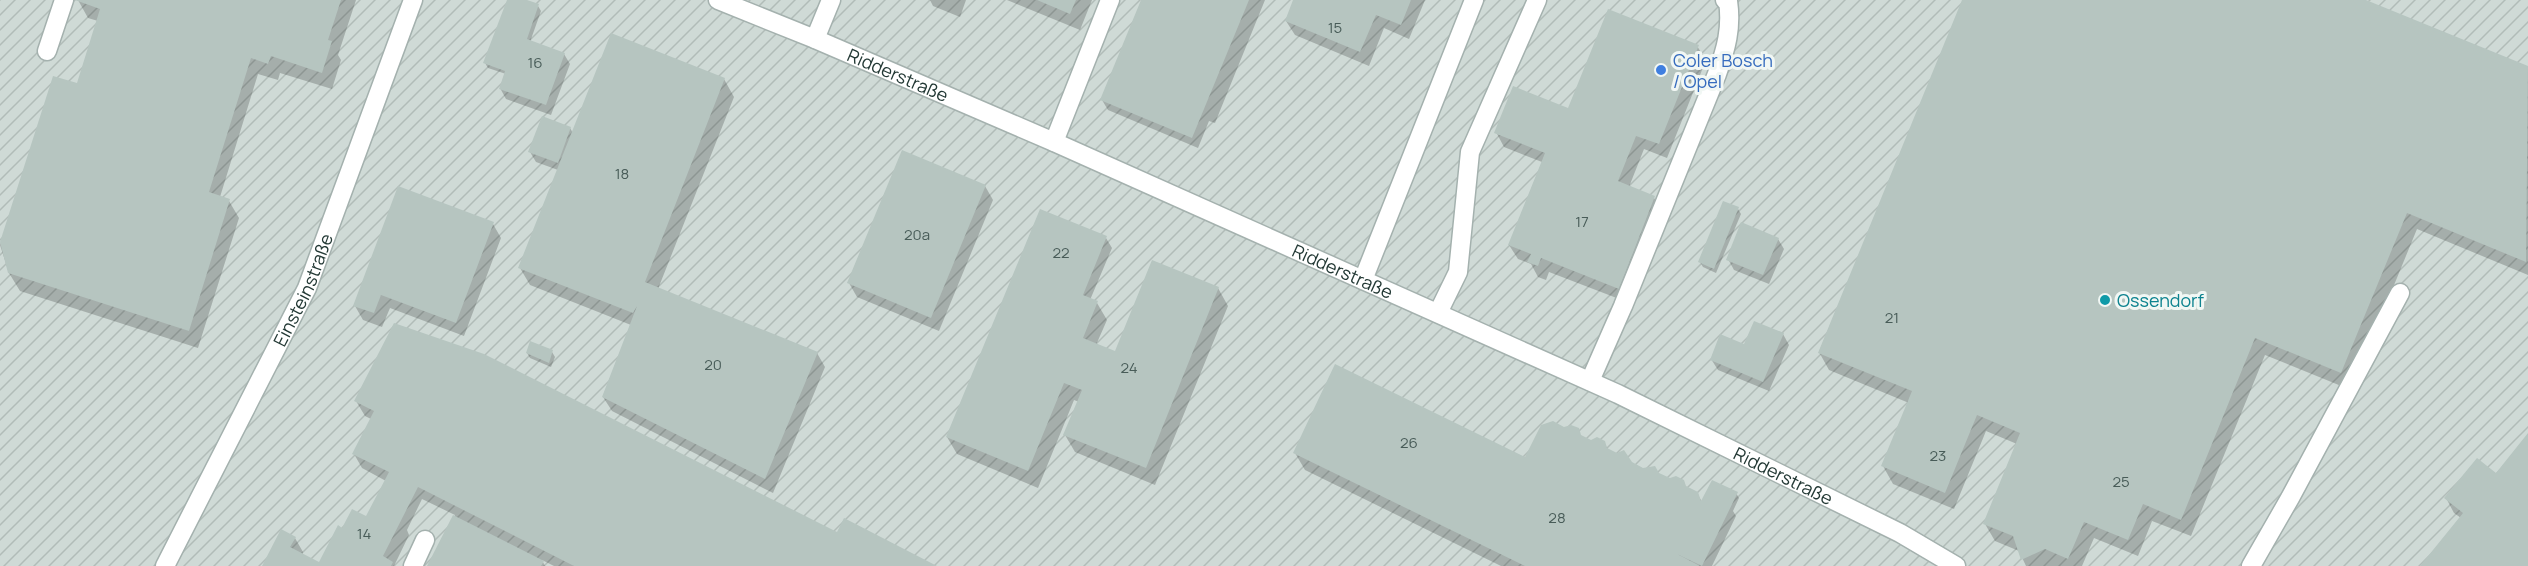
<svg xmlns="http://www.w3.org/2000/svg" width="2528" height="566" viewBox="0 0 2528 566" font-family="Manrope,sans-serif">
  <defs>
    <pattern id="industrial-furrows" width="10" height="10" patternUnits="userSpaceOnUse" patternTransform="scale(1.5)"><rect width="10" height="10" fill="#cfdad6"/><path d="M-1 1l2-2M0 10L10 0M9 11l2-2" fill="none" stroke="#b1bcb8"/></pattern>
  </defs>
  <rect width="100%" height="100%" fill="#e1eae7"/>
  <!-- industrial -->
  <rect fill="url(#industrial-furrows)" x="0" y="0" width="2528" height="566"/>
  <!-- shadow -->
  <g fill="#0003">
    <path d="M78,0h278l-18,55 3,5 -9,29 -52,-16 -2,7 -20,-6 -38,123 9,4 10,17 -41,130 -178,-57 -11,-18 -9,-28 54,-167 26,8 18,-65 -10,-3z"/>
    <path d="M508,0h15l15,6 3,5 -11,31 34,12 6,10 -19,51 -45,-16 -6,-11 6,-14 -18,-6 -3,-5z"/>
    <path d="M930,0h36l-6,17 -27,-11z"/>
    <path d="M1007,0h85l-12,30z"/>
    <path d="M1143,0h122l-50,123 -6,-2 -11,27 -90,-38 -6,-10z"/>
    <path d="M1295,0h130l-16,39 -25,-11 -15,38 -74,-31 -9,-14z"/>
    <path d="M1964,0h398l166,68v207l-111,-46 -66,161 -86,-35 -74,181 -39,-15 -14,35 -44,-18 -12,28h-56l-7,-15 -24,-10 -10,-17 32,-80 -31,-13 -32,78 -61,-25 -10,-18 26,-63 -80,-33 -10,-18z"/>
    <path d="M1697,46l9,14 -39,98 -23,-9 -15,38 25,11 9,14 -36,90 -78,-30 -3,8 -8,-3 -7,-13 -13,-5 -9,-14 33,-83 -38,-15 -8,-15 73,-22z"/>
    <path d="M724,79l10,18 -76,192 159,64 8,14 -52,126 -161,-82 -9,-14 28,-72 -101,-40 -10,-17 38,-98 -22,-8 -6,-10 40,-24 3,5z"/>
    <path d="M985,186l8,14 -54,131 -82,-34 -8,-14z"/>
    <path d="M1738,209l3,5 -25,59 -13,-6 -3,-5z"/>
    <path d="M1040,211l66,27 6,10 -22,52 7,3 10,17 -11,25 20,8 102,-65 10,18 -73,179 -80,-33 -10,-17 14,-33 -5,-2 -36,88 -81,-34 -10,-17z"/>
    <path d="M493,224l8,14 -37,98 -74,-28 -8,19 -19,-7 -8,-14z"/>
    <path d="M1778,239l6,10 -15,35 -35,-14 -6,-11z"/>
    <path d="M1783,334l6,11 -20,46 -51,-21 -7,-11z"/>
    <path d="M552,352l3,5 -4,10 -21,-9 -3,-5z"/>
    <path d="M356,401l482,133 96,32h-380l-12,-6 3,6h-116l26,-51 -33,-16 -15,31 2,5 -15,31h-130l31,-28 8,14 -1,3 18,9 23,-34 24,-12 19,-37 -24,-13 -8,-14 17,-35 -6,-3z"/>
    <path d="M2528,436v130h-106l39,-48 -7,-5 -8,-15 50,-23z"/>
    <path d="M1582,437l8,4 14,1 4,8 23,13 66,31 6,9 33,-10 3,5 -6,13 3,5 -24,50h-211l-196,-96 -10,-17 231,6z"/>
  </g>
  <!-- building -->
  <g fill="#b6c5c0">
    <path d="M75,0h266l-13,40 4,1 -10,32 -51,-17 -3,8 -17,-6 -42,134 21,7 -41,132 -181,-58 -8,-31 53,-166 24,7 23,-74z"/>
    <path d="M507,0h20l12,4 -12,35 38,14 -19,52 -47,-16 6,-18 -22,-8z"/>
    <path d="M1037,0h39l-6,14z"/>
    <path d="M1141,0h108l-57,138 -92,-38z"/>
    <path d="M1293,0h118l-10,25 -25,-10 -16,37 -75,-31z"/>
    <path d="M1962,0h404l162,66 -2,196 -119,-49 -66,160 -86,-35 -74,182 -38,-16 -15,36 -44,-18 -16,37 -23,-10 -24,11 -8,-24 -30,-12 37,-91 -43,-18 -32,78 -64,-27 31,-75 -94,-38z"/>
    <path d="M1608,9l91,36 -40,99 -23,-8 -18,45 37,15 -36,93 -78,-31 -3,8 -11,-4 4,-8 -23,-9 37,-92 -51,-20 19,-47 55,22z"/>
    <path d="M611,33l114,45 -80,204 173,70 -53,127 -163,-82 35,-91 -4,7 -115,-45z"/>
    <path d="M542,116l29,11 -13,36 -30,-11z"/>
    <path d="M902,150l84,35 -55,133 -84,-35z"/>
    <path d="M398,186l96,36 -38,101 -75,-28 -7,18 -21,-7z"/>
    <path d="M1723,201l16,6 -25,62 -16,-7z"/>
    <path d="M1040,209l67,27 -24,59 15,6 -15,37 32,13 37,-91 67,27 -73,181 -83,-33 19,-45 -18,-7 -36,88 -82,-34z"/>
    <path d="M1741,222l38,16 -16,37 -37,-15z"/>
    <path d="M1754,321l30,12 -21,49 -53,-22 10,-26 24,10z"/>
    <path d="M394,323l90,31 353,178 7,-14 93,48h-363l-156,-79 -35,69 10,6 -2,4h-129l19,-37 15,8 -6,10 29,15 19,-37 4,3 10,-19 14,7 23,-44 -37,-18 22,-43 -20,-10z"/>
    <path d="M530,341l23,9 -4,13 -23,-10z"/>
    <path d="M1335,364l190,93 16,-32 12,-4 11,6 7,-2 8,3 2,7 10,5 6,-3 8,4 2,7 10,5 7,-3 8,12 11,6 12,-2 4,7 11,5 6,-2 8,4 2,6 12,6 3,9 11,-21 26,12 -36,74 -25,-12 23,12h-175l-232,-113z"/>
    <path d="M2528,433v133h-108l43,-53 -19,-15 33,-40 19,15z"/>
    <path d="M453,515l91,46 -3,5h-114z"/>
  </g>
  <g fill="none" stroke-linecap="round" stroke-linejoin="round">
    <defs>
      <g id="minor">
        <path id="s1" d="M718,0l97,39 239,103 564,252 282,139 56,33"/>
        <path d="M815,39l16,-39"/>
        <path d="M47,51l17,-51"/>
        <path d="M1054,142l56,-142"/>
        <path d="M1363,280l111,-280"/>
        <path d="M1438,313l20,-41 12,-120 67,-152"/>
        <path d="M1590,381l33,-75 94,-232c9,-25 15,-46 11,-73l-3,-1"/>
        <path id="s2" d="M165,566l142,-278 106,-288"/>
        <path d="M413,566l12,-26"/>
        <path d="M2251,566l39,-68 110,-205"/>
      </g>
    </defs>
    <!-- minor casing -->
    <use href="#minor" stroke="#a4b1ae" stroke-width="21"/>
    <!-- minor -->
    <use href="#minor" stroke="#fff" stroke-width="18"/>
  </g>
  <!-- markers -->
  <circle fill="#3f7fe0" stroke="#f1f7f4" stroke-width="2" cx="1661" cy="70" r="6"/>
  <circle fill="#0f9aa8" stroke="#f1f7f4" stroke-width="2" cx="2105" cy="300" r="6"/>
  <g text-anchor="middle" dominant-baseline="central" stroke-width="6" stroke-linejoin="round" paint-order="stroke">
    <!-- number labels -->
    <g font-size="15" fill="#485c58">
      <text x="1335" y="27">15</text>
      <text x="535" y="62">16</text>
      <text x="622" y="173">18</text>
      <text x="1582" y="221">17</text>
      <text x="917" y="234">20a</text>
      <text x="1061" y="252">22</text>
      <text x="1892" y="317">21</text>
      <text x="713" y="364">20</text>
      <text x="1129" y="367">24</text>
      <text x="1409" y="442">26</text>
      <text x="1938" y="455">23</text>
      <text x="2121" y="481">25</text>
      <text x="1557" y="517">28</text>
      <text x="364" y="533">14</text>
    </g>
    <!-- shop labels -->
    <g font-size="18" fill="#366cbe" stroke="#f1f7f4" text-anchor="start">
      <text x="1673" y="60">Coler Bosch<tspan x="1673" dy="21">/ Opel</tspan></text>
    </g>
    <!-- street labels -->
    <g font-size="18" fill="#233935" stroke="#f1f7f4">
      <text stroke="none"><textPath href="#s1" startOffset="195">Ridderstraße</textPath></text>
      <text stroke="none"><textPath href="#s1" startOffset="681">Ridderstraße</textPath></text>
      <text stroke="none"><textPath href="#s2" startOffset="309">Einsteinstraße</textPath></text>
      <text stroke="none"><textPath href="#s1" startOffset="1167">Ridderstraße</textPath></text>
    </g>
    <!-- culture labels -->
    <g font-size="18" fill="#0d838f" stroke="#f1f7f4" text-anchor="start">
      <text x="2117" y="300">Ossendorf</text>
    </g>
  </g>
</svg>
